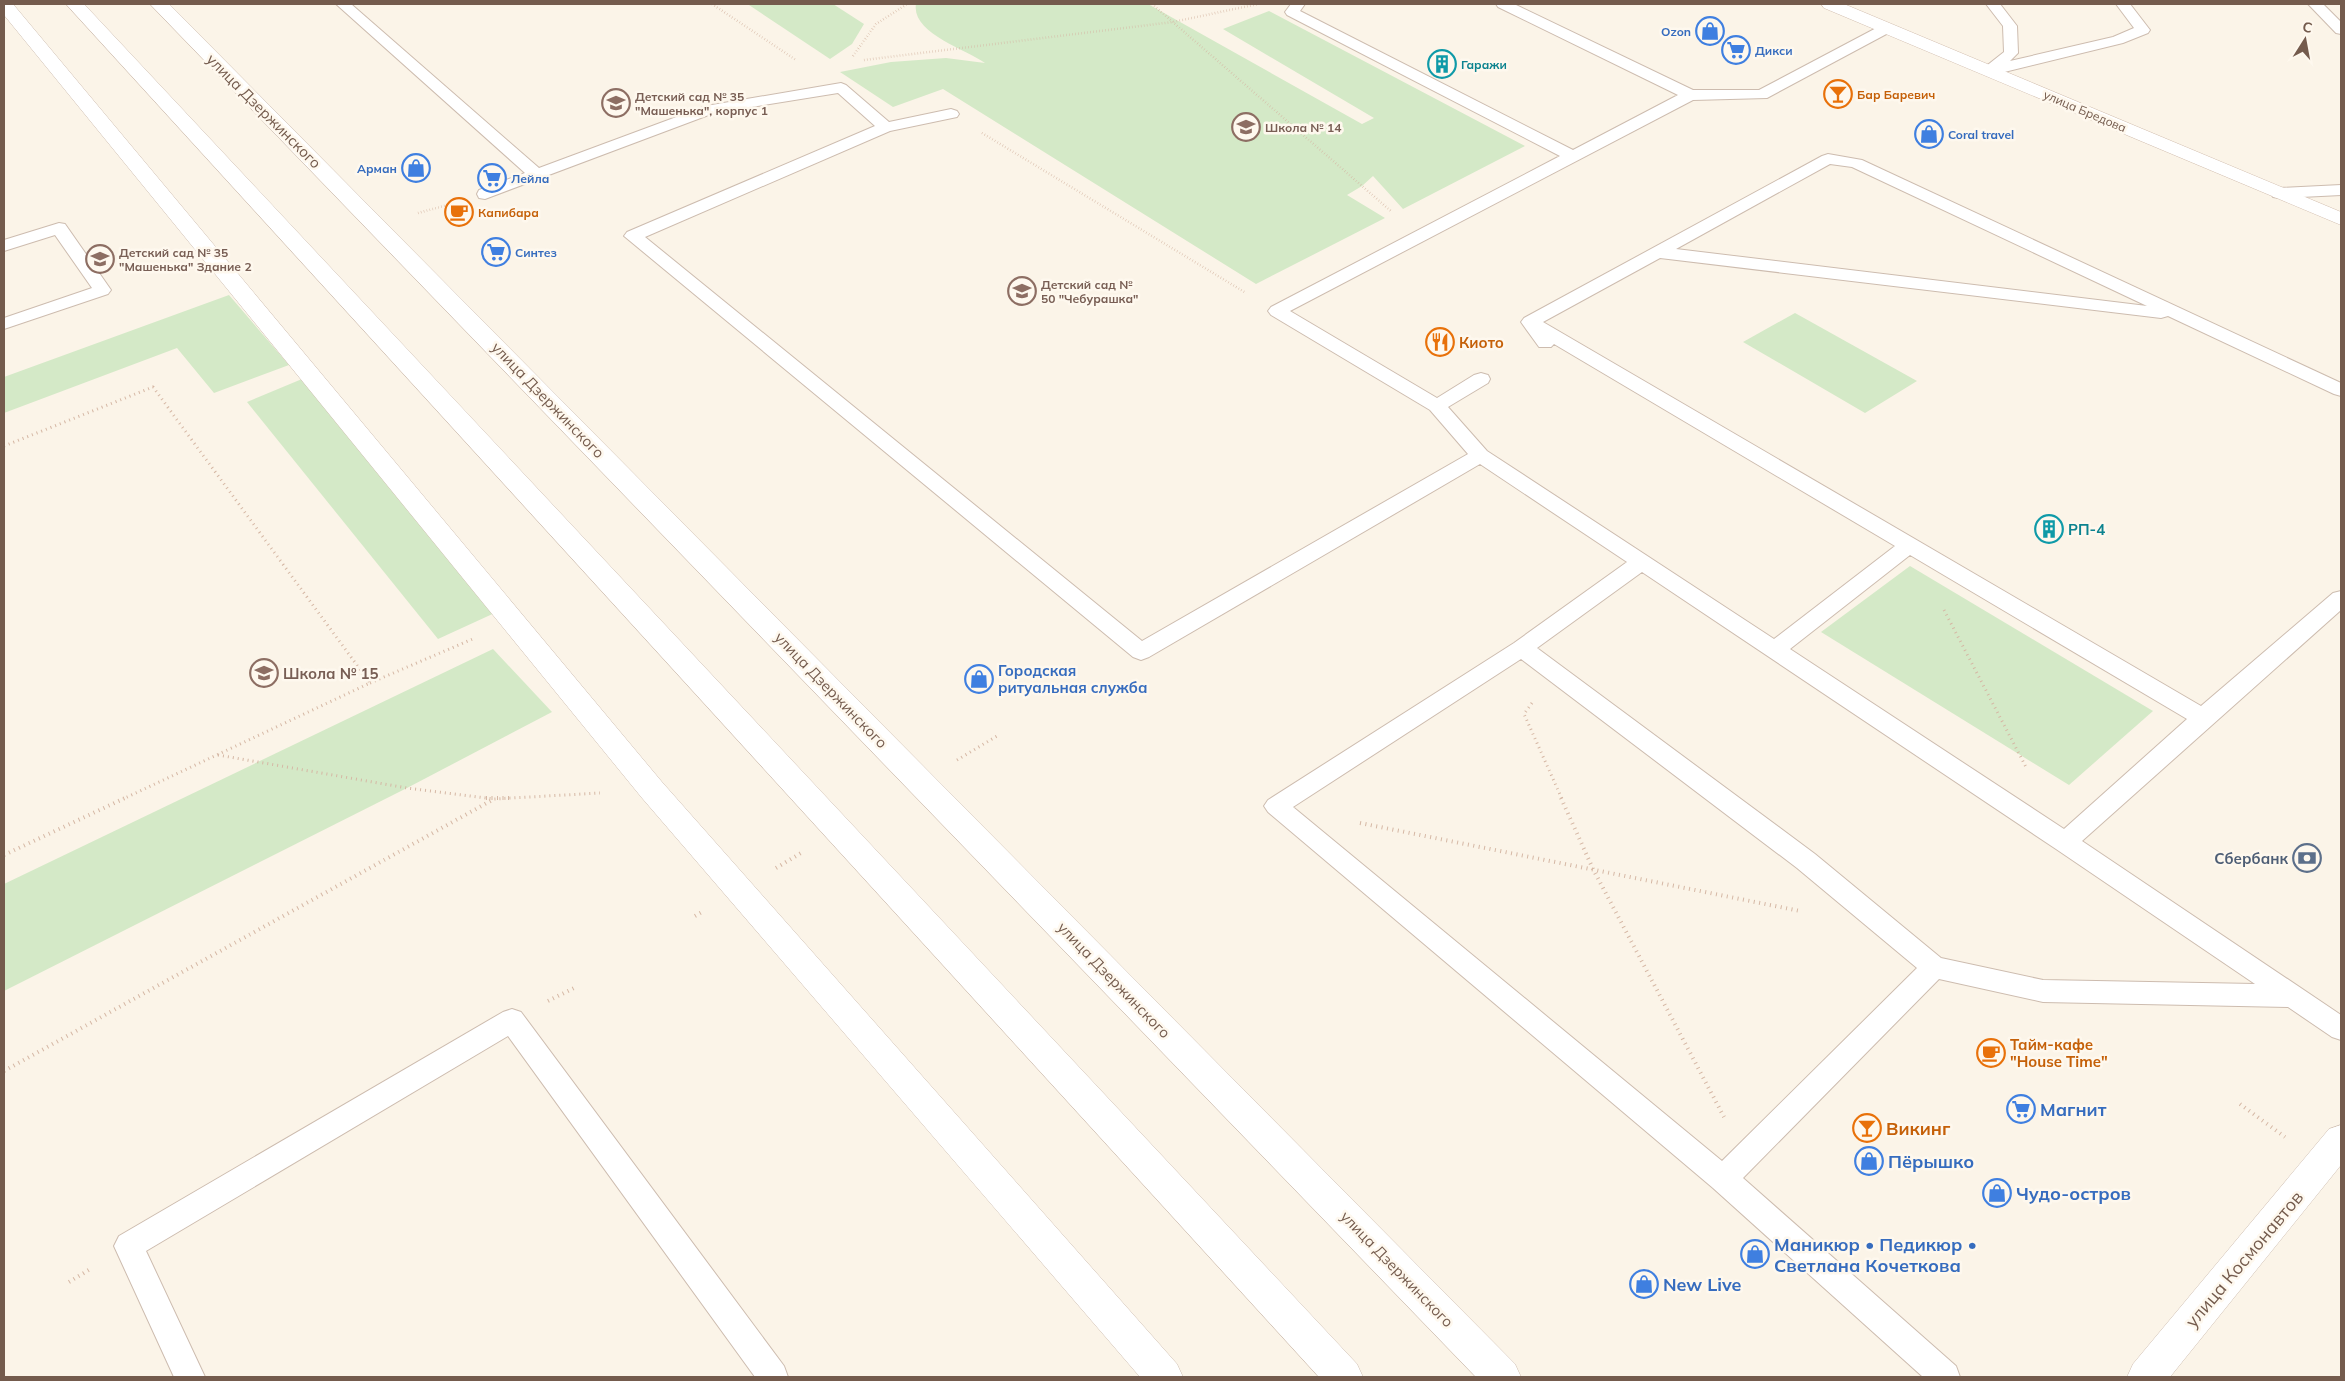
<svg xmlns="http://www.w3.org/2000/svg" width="2345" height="1381" viewBox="0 0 2345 1381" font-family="Mulish,sans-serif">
  <rect width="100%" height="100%" fill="#fbf4e8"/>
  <!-- green -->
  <g fill="#d4e9c7">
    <path d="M753,4h80l31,20 -12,20 -22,15 -81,-54z"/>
    <path d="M916,4h232l214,120 12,-6 -151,-89 46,-18 256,135 -122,63 -30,-33 -11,10 -15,9 38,23 -129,66 -313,-195 -50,18 -53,-35 51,-10 55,-4 39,5c-19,-14 -74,-30 -69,-59z"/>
    <path d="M229,295l60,70 -75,28 -37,-45 -173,65v-36z"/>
    <path d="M1795,313l122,68 -52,32 -122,-71z"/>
    <path d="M302,379l197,232 -61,28 -191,-237z"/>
    <path d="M1910,566l243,145 -84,74 -248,-153z"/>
    <path d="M493,649l59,63 -145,76 -403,203v-107z"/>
  </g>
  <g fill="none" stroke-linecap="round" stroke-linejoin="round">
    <defs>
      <g id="lane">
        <path d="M336,4h15l188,164 167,-62 135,-23 5,2 43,37 62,-13 6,2 2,3 -2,3 -67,14 -245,106 497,404 326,-187 -38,-44 -159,-95 -3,-4 3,-4 289,-151 -273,-141 -2,-3 6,-8h14l-5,7 273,139 105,-55 -180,-88 -2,-3h18l179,86h66l123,-65h10l2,3 -2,3 -125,67 -74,2 -403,211 147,87 37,-23 7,-2 7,2 2,4 -2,4 -40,24 39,44 287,188 121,-93 -341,-202 -3,3h-12l-18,-25 3,-4 298,-162 6,-2 34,6 479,223v13l-7,-2 -166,-78 -7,2 -501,-60 -117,64 658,384 132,-113 8,-2v19l-259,231 259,174v25l-9,-3 -44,-30 -245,-5 -104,-23 -196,199 213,188 4,11h-37l-210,-189 -445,-376 -4,-6 4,-6 246,-157 113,-81 -147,-98 -331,193 -8,3 -8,-3 -509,-421 3,-4 248,-106 -37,-33 -124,20 -229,86 -6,-1 -2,-4 2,-4 46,-17zM1830,164l22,3 295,139 -471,-57zM1910,555l277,164 -123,110 -274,-180zM1642,572l414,277 199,135 -212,-4 -102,-22 -126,-104 -278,-206zM1521,659l276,209 120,100 -195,193 -429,-354z"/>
        <path d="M1986,4h14l17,22 1,27 -8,8 103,-24 21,-9 -18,-24h14l20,26 -2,3 -25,10 -135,33 -8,-5 24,-19 -1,-26z"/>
        <path d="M2308,4h15l18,18v12l-5,-1z"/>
        <path d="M2341,185v10l-62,3 -6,-1 -2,-4 2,-4 6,-1z"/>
        <path d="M59,223l6,1 46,66 -3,4 -104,35v-11l88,-30 -37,-53 -51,16v-11z"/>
        <path d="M512,1009l9,3 263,354 4,11h-33l-247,-341 -362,215 59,126h-31l-60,-131 5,-10 384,-224z"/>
      </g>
      <g id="street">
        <path d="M4,4h9l649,778 515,582 6,13h-43l-498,-579 -638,-783z"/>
        <path d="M66,4h18l1273,1360 6,13h-44z"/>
        <path d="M150,4h19l1346,1360 6,13h-45z"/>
        <path d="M2341,1125v40l-171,212h-43l6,-13 196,-235z"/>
      </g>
      <path id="secondary" d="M1821,4h23l497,208v13l-517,-217z"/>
    </defs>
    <!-- lane casing -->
    <use href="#lane" stroke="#cdbcaf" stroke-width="2"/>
    <!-- street casing -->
    <use href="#street" stroke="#cdbcaf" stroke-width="1"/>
    <!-- secondary casing -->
    <use href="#secondary" stroke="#d2beaf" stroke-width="1"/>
    <!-- path-far2 -->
    <g stroke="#d5b7a4" stroke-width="2.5" stroke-dasharray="0.5 2.5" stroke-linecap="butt">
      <path d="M712,4l84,56"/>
      <path d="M1152,4l240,208"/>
      <path d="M853,56l23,-32 31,-20"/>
      <path d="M864,60l309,-38 85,-18"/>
      <path d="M982,133l264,160"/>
      <path d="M418,213l33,-9"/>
    </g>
    <!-- path-far1 -->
    <g stroke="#d5b7a4" stroke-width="3" stroke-dasharray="1 4" stroke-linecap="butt">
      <path d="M4,446l149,-59 217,296 -247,116"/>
      <path d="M1944,610l83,159"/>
      <path d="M370,683l105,-45"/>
      <path d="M1532,703l-8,11 38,85"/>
      <path d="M218,755l189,33 87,11 106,-6"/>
      <path d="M957,760l40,-24"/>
    </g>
    <!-- path -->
    <g stroke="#d5b7a4" stroke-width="4" stroke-dasharray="1 4.5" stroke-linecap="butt">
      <path d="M486,798h26"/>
      <path d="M1561,798l32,71 131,248"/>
      <path d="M1360,823l440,88"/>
      <path d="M4,855l121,-57"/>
      <path d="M776,868l25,-15"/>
      <path d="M695,916l7,-4"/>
      <path d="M548,1001l28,-14"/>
      <path d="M4,1071l490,-272"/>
      <path d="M2240,1104l45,33"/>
      <path d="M69,1282l23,-14"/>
    </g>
    <!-- lane -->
    <use href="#lane" fill="#fff" fill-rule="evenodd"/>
    <!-- street -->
    <use href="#street" fill="#fff" fill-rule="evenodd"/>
    <!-- secondary -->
    <use href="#secondary" fill="#fff" fill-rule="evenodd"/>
  </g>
  <!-- icons -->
  <defs>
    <symbol id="shop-ring" viewBox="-11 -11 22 22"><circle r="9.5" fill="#fef8ee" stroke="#3f7fe0" stroke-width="1.5"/><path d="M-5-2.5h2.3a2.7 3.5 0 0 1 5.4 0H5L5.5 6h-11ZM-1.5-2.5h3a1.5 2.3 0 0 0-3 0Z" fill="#3f7fe0"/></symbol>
    <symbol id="supermarket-ring" viewBox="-11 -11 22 22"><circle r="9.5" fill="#fef8ee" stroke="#3f7fe0" stroke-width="1.5"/><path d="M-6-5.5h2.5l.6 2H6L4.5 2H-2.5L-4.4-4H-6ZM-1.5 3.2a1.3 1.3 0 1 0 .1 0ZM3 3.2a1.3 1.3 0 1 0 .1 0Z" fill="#3f7fe0"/></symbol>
    <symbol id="building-ring" viewBox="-11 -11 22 22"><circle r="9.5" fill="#fef8ee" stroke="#0f9aa8" stroke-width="1.5"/><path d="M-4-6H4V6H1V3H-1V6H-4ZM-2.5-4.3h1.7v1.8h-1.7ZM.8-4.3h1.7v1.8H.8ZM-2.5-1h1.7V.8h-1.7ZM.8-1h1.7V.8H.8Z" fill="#0f9aa8"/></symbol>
    <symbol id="bar-ring" viewBox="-11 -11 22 22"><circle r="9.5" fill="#fef8ee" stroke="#e8710a" stroke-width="1.5"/><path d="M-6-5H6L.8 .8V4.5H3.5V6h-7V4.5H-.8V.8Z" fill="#e8710a"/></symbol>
    <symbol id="school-ring" viewBox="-11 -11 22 22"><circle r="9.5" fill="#fef8ee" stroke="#8d6e63" stroke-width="1.5"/><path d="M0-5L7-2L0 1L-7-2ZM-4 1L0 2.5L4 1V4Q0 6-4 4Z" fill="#8d6e63"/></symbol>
    <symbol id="cafe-ring" viewBox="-11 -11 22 22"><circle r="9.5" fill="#fef8ee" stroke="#e8710a" stroke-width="1.5"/><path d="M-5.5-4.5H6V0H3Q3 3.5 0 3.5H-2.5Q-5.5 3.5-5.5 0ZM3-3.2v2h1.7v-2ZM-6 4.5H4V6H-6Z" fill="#e8710a"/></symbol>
    <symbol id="restaurant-ring" viewBox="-11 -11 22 22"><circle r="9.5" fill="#fef8ee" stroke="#e8710a" stroke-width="1.5"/><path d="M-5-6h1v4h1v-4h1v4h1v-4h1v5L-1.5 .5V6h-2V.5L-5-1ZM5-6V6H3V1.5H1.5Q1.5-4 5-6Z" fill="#e8710a"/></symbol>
    <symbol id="bank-ring" viewBox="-11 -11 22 22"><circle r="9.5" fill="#fef8ee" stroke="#5c6f8a" stroke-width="1.5"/><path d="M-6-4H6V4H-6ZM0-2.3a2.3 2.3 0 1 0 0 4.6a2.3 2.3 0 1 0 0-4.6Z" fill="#5c6f8a"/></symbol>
  </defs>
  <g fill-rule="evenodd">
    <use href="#shop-ring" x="1694" y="15" width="32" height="32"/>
    <use href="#supermarket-ring" x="1720" y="34" width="32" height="32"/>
    <use href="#building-ring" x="1426" y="48" width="32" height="32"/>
    <use href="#bar-ring" x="1822" y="78" width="32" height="32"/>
    <use href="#school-ring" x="600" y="87" width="32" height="32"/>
    <use href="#school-ring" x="1230" y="111" width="32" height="32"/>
    <use href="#shop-ring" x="1913" y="118" width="32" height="32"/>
    <use href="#shop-ring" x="400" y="152" width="32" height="32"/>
    <use href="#supermarket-ring" x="476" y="162" width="32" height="32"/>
    <use href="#cafe-ring" x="443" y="196" width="32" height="32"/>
    <use href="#supermarket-ring" x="480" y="236" width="32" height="32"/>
    <use href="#school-ring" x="84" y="243" width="32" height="32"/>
    <use href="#school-ring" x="1006" y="275" width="32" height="32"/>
    <use href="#restaurant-ring" x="1424" y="326" width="32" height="32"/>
    <use href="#building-ring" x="2033" y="513" width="32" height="32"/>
    <use href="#school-ring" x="248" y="657" width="32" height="32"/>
    <use href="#shop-ring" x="963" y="663" width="32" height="32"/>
    <use href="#bank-ring" x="2291" y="842" width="32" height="32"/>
    <use href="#cafe-ring" x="1975" y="1037" width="32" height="32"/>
    <use href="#supermarket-ring" x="2005" y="1093" width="32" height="32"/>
    <use href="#bar-ring" x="1851" y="1112" width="32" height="32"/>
    <use href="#shop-ring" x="1853" y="1145" width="32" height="32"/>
    <use href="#shop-ring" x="1981" y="1177" width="32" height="32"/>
    <use href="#shop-ring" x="1739" y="1238" width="32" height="32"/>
    <use href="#shop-ring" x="1628" y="1268" width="32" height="32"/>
  </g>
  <g text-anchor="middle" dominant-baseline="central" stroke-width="5" stroke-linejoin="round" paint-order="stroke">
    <!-- far-shop labels -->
    <g font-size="12" font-weight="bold" fill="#366cbe" stroke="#fef8ee" text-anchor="start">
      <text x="1691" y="31" text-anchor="end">Ozon</text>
      <text x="1755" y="50">Дикси</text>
      <text x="1948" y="134">Coral travel</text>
      <text x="397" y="168" text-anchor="end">Арман</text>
      <text x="511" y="178">Лейла</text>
      <text x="515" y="252">Синтез</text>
    </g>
    <!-- far-culture labels -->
    <g font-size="12" font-weight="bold" fill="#0d838f" stroke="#fef8ee" text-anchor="start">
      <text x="1461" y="64">Гаражи</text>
    </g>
    <!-- far-food labels -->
    <g font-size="12" font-weight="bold" fill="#c56008" stroke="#fef8ee" text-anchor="start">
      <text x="1857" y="94">Бар Баревич</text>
      <text x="478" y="212">Капибара</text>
    </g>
    <!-- far-education labels -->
    <g font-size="12" font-weight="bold" fill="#785e54" stroke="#fef8ee" text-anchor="start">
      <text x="635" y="96">Детский сад № 35<tspan x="635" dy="14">"Машенька", корпус 1</tspan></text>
      <text x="1265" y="127">Школа № 14</text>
      <text x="119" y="252">Детский сад № 35<tspan x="119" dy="14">"Машенька" Здание 2</tspan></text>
      <text x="1041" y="284">Детский сад №<tspan x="1041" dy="14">50 "Чебурашка"</tspan></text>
    </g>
    <!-- far-street labels -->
    <g font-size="12" fill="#745b4d" stroke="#fef8ee">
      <text transform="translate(2085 111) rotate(23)">улица Бредова</text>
    </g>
    <!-- street labels -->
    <g font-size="15" fill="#745b4d" stroke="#fef8ee">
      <text transform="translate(264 111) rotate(45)">улица Дзержинского</text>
      <text transform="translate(548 400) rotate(46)">улица Дзержинского</text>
      <text transform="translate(831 690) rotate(46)">улица Дзержинского</text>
      <text transform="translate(1114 980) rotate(46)">улица Дзержинского</text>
      <text transform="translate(1397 1269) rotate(46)">улица Дзержинского</text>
    </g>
    <!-- food labels -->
    <g font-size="15" font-weight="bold" fill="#c56008" stroke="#fef8ee" text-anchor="start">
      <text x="1459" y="342">Киото</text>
      <text x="2010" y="1044">Тайм-кафе<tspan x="2010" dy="17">"House Time"</tspan></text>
    </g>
    <!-- culture labels -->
    <g font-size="15" font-weight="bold" fill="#0d838f" stroke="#fef8ee" text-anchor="start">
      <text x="2068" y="529">РП-4</text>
    </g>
    <!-- shop labels -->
    <g font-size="15" font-weight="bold" fill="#366cbe" stroke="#fef8ee" text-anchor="start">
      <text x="998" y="670">Городская<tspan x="998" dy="17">ритуальная служба</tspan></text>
    </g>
    <!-- education labels -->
    <g font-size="15" font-weight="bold" fill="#785e54" stroke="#fef8ee" text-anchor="start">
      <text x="283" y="673">Школа № 15</text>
    </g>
    <!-- service labels -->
    <g font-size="15" font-weight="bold" fill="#4e5e75" stroke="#fef8ee" text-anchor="end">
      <text x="2288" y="858">Сбербанк</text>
    </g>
    <!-- near-shop labels -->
    <g font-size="18" font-weight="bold" fill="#366cbe" stroke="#fef8ee" text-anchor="start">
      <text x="2040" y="1109">Магнит</text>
      <text x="1888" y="1161">Пёрышко</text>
      <text x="2016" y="1193">Чудо-остров</text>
      <text x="1774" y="1244">Маникюр • Педикюр •<tspan x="1774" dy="21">Светлана Кочеткова</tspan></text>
      <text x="1663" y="1284">New Live</text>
    </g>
    <!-- near-food labels -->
    <g font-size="18" font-weight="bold" fill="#c56008" stroke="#fef8ee" text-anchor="start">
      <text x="1886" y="1128">Викинг</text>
    </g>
    <!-- near-street labels -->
    <g font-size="18" fill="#745b4d" stroke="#fef8ee">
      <text transform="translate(2244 1259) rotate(-50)">улица Космонавтов</text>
    </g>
  </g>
  <!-- border -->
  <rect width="2345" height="1381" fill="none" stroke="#745b4d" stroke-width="10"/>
  <!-- north arrow -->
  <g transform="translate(2305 40) rotate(11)" stroke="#fef8ee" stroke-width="4" paint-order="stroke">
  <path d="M0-4L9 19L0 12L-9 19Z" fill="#745b4d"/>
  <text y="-8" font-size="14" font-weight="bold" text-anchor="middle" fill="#745b4d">С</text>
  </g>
</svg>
